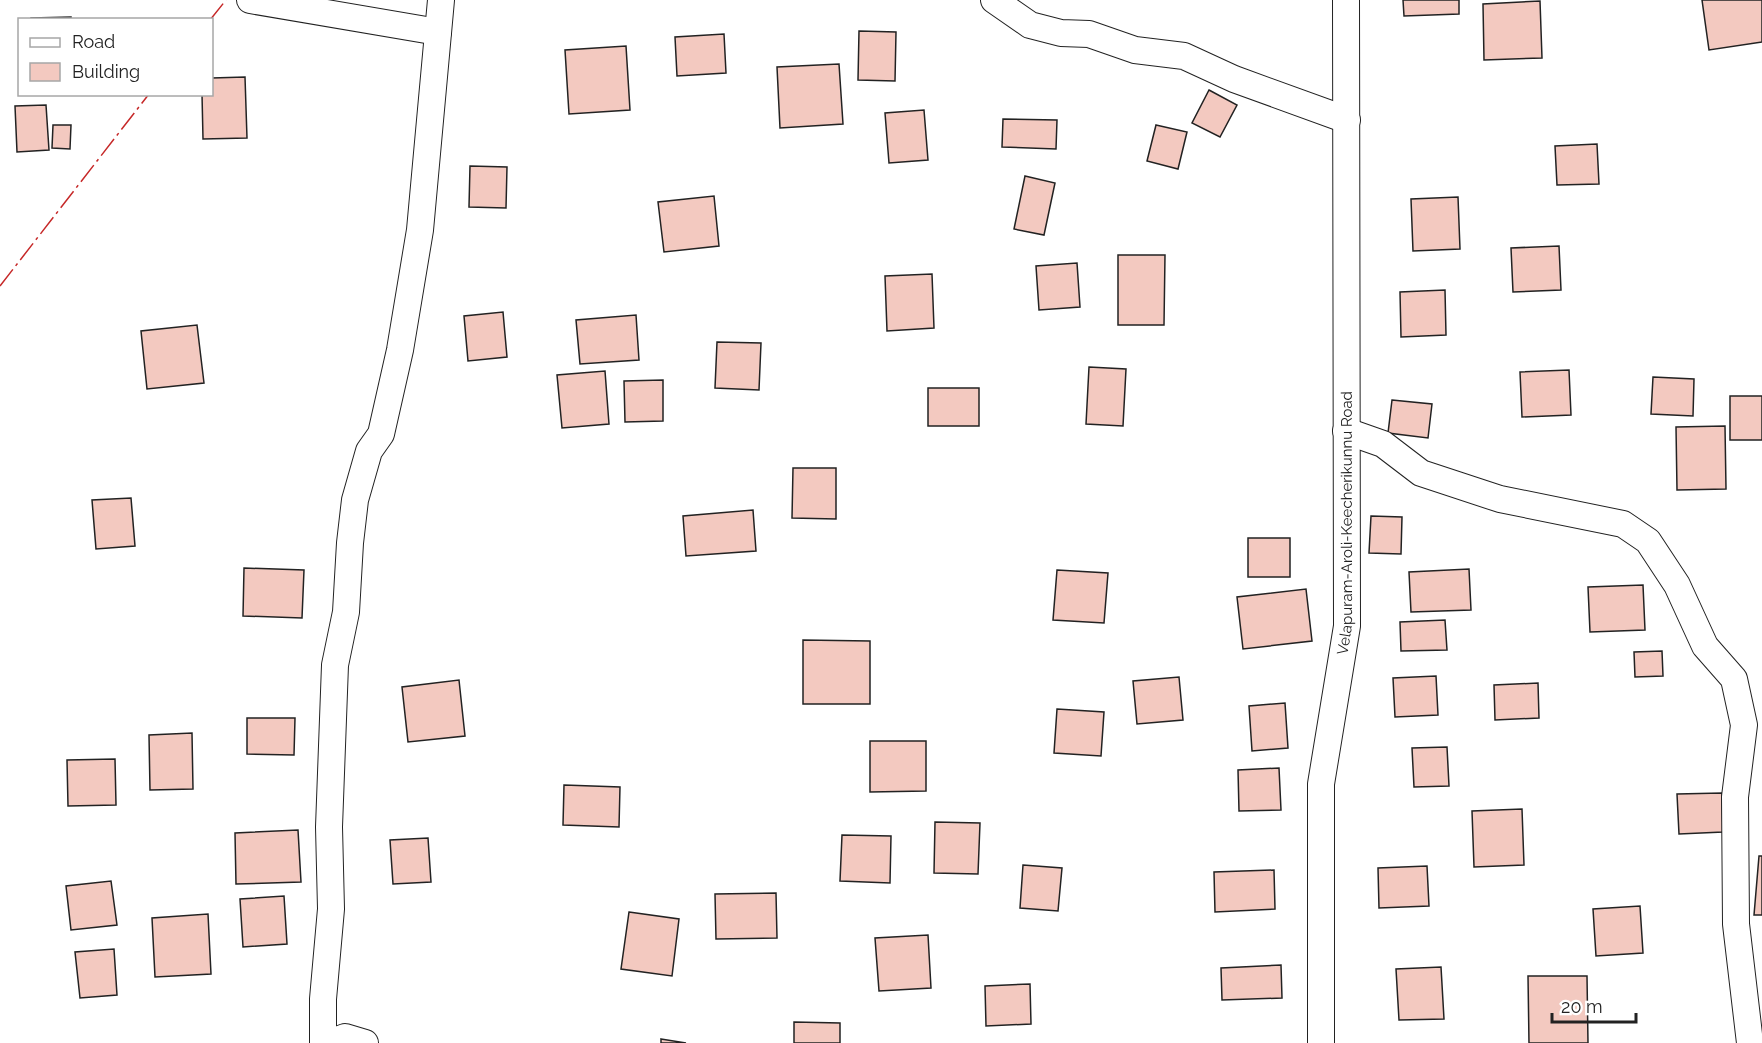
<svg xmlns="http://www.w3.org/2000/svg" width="1762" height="1043" viewBox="0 0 1762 1043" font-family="Raleway,sans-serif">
  <rect width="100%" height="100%" fill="#fff"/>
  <!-- building -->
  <g fill="#f3c9c0" stroke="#222" stroke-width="1.5">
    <path d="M1403,0h56v14l-55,2z"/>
    <path d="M1702,0h60v42l-53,8z"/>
    <path d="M1540,1l2,57 -58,2 -1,-56z"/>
    <path d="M71,17v3h-40v-2z"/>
    <path d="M859,31l37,1 -1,49 -37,-1z"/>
    <path d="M724,34l2,39 -49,3 -2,-39z"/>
    <path d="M626,46l4,64 -61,4 -4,-64z"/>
    <path d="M839,64l4,60 -63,4 -3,-61z"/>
    <path d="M245,77l2,61 -44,1 -1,-45h10v-16z"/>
    <path d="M1209,90l28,15 -17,32 -28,-14z"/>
    <path d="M46,105l3,45 -32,2 -2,-46z"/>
    <path d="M924,110l4,50 -39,3 -4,-50z"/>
    <path d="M1003,119l54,1 -1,29 -54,-2z"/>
    <path d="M53,125h18l-1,24 -18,-1z"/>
    <path d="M1156,125l31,7 -9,37 -31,-8z"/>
    <path d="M1597,144l2,40 -42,1 -2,-39z"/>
    <path d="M470,166l37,1 -1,41 -37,-1z"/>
    <path d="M1025,176l30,7 -11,52 -30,-6z"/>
    <path d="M714,196l5,50 -55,6 -6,-50z"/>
    <path d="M1458,197l2,52 -47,2 -2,-52z"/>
    <path d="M1559,246l2,44 -48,2 -2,-44z"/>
    <path d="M1118,255h47l-1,70h-46z"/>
    <path d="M1077,263l3,44 -41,3 -3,-44z"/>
    <path d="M932,274l2,54 -47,3 -2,-55z"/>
    <path d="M1445,290l1,45 -45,2 -1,-45z"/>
    <path d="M503,312l4,45 -39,4 -4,-45z"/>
    <path d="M636,315l3,45 -59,4 -4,-44z"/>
    <path d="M197,325l7,58 -57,6 -6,-58z"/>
    <path d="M717,342l44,1 -2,47 -44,-2z"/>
    <path d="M1089,367l37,2 -3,57 -37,-2z"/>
    <path d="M1569,370l2,45 -49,2 -2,-45z"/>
    <path d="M605,371l4,53 -47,4 -5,-53z"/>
    <path d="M1653,377l41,2 -1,37 -42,-2z"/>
    <path d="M663,380v41l-38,1 -1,-41z"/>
    <rect x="928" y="388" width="51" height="38"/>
    <rect x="1730" y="396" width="32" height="44"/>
    <path d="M1392,400l40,4 -4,34 -40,-5z"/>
    <path d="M1725,426l1,63 -49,1 -1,-63z"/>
    <path d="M793,468h43v51l-44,-1z"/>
    <path d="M131,498l4,48 -39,3 -4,-49z"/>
    <path d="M753,510l3,41 -70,5 -3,-40z"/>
    <path d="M1371,516l31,1 -1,37 -32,-1z"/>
    <rect x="1248" y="538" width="42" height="39"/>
    <path d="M244,568l60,2 -2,48 -59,-2z"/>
    <path d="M1469,569l2,41 -60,2 -2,-40z"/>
    <path d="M1057,570l51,3 -4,50 -51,-3z"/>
    <path d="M1643,585l2,45 -55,2 -2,-45z"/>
    <path d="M1306,589l6,52 -69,8 -6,-52z"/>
    <path d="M1445,620l2,30 -46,1 -1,-29z"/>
    <path d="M803,640l67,1v63h-67z"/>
    <path d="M1662,651l1,25 -28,1 -1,-25z"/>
    <path d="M1436,676l2,39 -43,2 -2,-39z"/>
    <path d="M1179,677l4,43 -46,4 -4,-43z"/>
    <path d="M459,680l6,56 -57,6 -6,-55z"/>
    <path d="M1538,683l1,35 -44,2 -1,-35z"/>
    <path d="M1285,703l3,45 -36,3 -3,-45z"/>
    <path d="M1057,709l47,3 -3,44 -47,-3z"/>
    <path d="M247,718h48l-1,37 -47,-1z"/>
    <path d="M192,733l1,56 -43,1 -1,-55z"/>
    <path d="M870,741h56v50l-56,1z"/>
    <path d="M1447,747l2,39 -35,1 -2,-39z"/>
    <path d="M115,759l1,46 -48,1 -1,-46z"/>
    <path d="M1279,768l2,42 -42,1 -1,-41z"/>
    <path d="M564,785l56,2 -1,40 -56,-2z"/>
    <path d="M1722,793l1,39 -44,2 -2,-40z"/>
    <path d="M1522,809l2,56 -50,2 -2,-56z"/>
    <path d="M935,822l45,1 -2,51 -44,-1z"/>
    <path d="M298,830l3,52 -65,2 -1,-51z"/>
    <path d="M842,835l49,1 -1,47 -50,-2z"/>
    <path d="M428,838l3,44 -38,2 -3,-44z"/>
    <path d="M1759,856h3v59h-8z"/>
    <path d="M1023,865l39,3 -4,43 -38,-3z"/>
    <path d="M1427,866l2,40 -50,2 -1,-40z"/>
    <path d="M1274,870l1,39 -60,3 -1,-40z"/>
    <path d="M111,881l6,44 -46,5 -5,-44z"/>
    <path d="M776,893l1,45 -61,1 -1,-45z"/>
    <path d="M284,896l3,48 -44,3 -3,-48z"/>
    <path d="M1640,906l3,47 -47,3 -3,-47z"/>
    <path d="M629,912l50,7 -7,57 -51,-7z"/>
    <path d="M208,914l3,60 -56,3 -3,-59z"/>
    <path d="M928,935l3,53 -52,3 -4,-53z"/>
    <path d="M114,949l3,46 -37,3 -5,-46z"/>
    <path d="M1281,965l1,33 -60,2 -1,-32z"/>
    <path d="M1441,967l3,52 -45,1 -3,-51z"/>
    <path d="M1528,976h59l1,67h-59z"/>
    <path d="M1030,984l1,40 -45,2 -1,-40z"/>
    <path d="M794,1022l46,1v20h-46z"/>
    <path d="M661,1039l25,4h-25z"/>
  </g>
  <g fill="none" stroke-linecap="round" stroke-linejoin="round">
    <defs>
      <g id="street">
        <path d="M250,0l188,32"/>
        <path d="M994,0l36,25 31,8 28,1 46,16 49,6 50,23 113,41"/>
        <path d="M1346,431l37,13 38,29 79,26 123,25 25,17 29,44 28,61 29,33 10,46 -9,72 1,127 14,119"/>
        <path d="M323,1043v-44l8,-90 -2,-82 6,-162 11,-53 4,-69 5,-43 14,-49 12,-17 19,-84 20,-120 21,-230"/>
        <path d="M329,1043l16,-6 20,6"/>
        <path id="s1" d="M1321,1043v-259l26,-158 -1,-626"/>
      </g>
    </defs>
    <!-- street casing -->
    <use href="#street" stroke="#222" stroke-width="28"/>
    <!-- street -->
    <use href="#street" stroke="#fff" stroke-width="26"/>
    <!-- power -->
    <g stroke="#c62828" stroke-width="1.5" stroke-dasharray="21 4.5 3 4.5" stroke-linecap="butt">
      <path d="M210,20l16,-20"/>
      <path d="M0,286l149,-192"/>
    </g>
  </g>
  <g text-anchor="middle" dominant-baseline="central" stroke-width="4.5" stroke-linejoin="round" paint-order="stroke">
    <!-- street labels -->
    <g font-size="15" fill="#222" stroke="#fff">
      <text stroke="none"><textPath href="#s1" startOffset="522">Velapuram-Aroli-Keecherikunnu Road</textPath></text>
    </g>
  </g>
  <!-- legend -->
  <rect x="18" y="18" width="195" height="78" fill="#ffffff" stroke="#a7a7a7" stroke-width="1.5"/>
  <rect x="30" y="38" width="30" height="9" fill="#ffffff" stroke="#a7a7a7" stroke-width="1.5"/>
  <text x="72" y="48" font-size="18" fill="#222222">Road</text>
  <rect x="30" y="63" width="30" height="18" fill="#f3c9c0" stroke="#a7a7a7" stroke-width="1.5"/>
  <text x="72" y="78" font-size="18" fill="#222222">Building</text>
  <!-- scale -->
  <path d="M1552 1013v9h84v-9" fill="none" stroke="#222222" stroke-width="3"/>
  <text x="1561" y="1013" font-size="18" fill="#222222" stroke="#ffffff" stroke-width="4.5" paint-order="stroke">20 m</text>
</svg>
